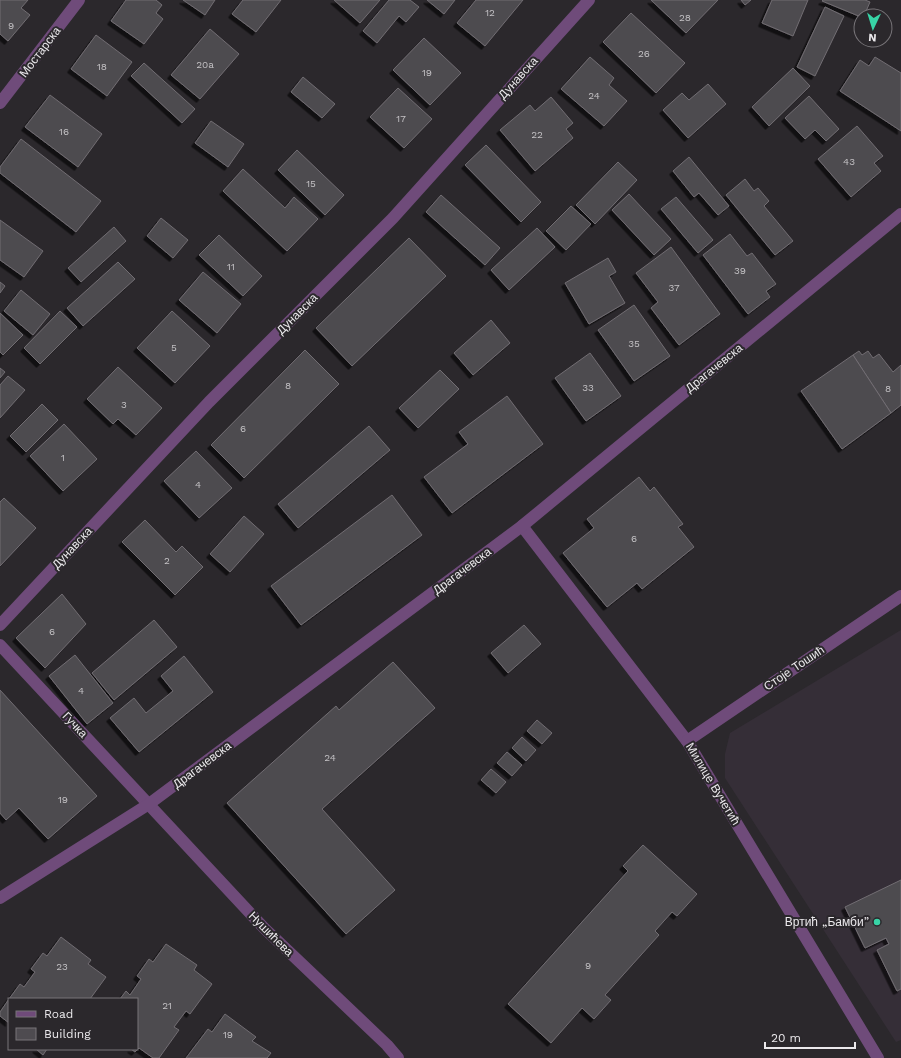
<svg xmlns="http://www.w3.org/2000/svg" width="901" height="1058" viewBox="0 0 901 1058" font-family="'Work Sans',sans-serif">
  <defs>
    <filter id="shadow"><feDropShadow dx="-3.5" dy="3.5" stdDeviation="0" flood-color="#0009"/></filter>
  </defs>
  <rect width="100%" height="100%" fill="#2b282c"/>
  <!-- built -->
  <path fill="#352e37" d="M901,630v410l-5,2 -171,-264v-24l5,-21z"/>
  <!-- building -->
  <g fill="#4e4b50" stroke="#716d72" filter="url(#shadow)">
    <path d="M0,0h28l-7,8 9,7 -22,26 -8,-7z"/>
    <path d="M126,0h30l6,5 -6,8 7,6 -19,25 -33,-23z"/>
    <path d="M183,0h32l-10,15z"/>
    <path d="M243,0h38l-25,32 -24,-18z"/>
    <path d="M334,0h46l-20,23z"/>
    <path d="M389,0h21l9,7 -13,15 -7,-6 -22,27 -14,-12z"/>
    <path d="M427,0h28l-11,14z"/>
    <path d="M476,0h47l-38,46 -28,-23z"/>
    <path d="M651,0h67l-32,33z"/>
    <path d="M741,0h10l-6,5z"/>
    <path d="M772,0h36l-15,36 -31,-13z"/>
    <path d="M823,0h42l5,2 -6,14h-3v1l-39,-16z"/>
    <path d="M825,7l19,9 -29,60 -18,-9z"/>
    <path d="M631,13l54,50 -29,30 -53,-51z"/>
    <path d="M210,29l29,25 -39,45 -29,-24z"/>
    <path d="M96,35l36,27 -25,34 -36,-27z"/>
    <path d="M424,38l37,35 -31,32 -37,-35z"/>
    <path d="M590,57l24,21 -5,7 18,16 -23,25 -43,-37z"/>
    <path d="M875,57l26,16v58l-61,-40 20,-31 9,6z"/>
    <path d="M144,63l51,46 -13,14 -51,-47z"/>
    <path d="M793,68l17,18 -41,40 -17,-19z"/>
    <path d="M303,77l32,27 -13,14 -31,-26z"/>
    <path d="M708,84l18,20 -38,34 -25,-28 19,-17 7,7z"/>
    <path d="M398,88l34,31 -28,29 -34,-31z"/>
    <path d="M50,95l52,39 -24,33 -53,-40z"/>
    <path d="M809,96l30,33 -13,12 -11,-11 -10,9 -20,-21z"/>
    <path d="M551,97l22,26 -7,6 7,9 -38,33 -35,-41 30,-25 5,6z"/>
    <path d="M211,121l33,23 -16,23 -33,-24z"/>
    <path d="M857,126l26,30 -9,7 7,8 -30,26 -33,-38z"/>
    <path d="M21,139l80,62 -25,31 -76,-59v-6z"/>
    <path d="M486,145l55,57 -20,20 -56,-57z"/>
    <path d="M297,150l47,45 -19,20 -47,-45z"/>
    <path d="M689,157l40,49 -11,9 -19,-22 -5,4 -21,-26z"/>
    <path d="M618,162l19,18 -42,44 -19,-19z"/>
    <path d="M243,169l42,39 9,-11 24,22 -31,32 -64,-60z"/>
    <path d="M745,179l9,12 4,-3 11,13 -5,5 29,35 -18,14 -49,-60z"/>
    <path d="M629,194l42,45 -17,16 -42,-45z"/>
    <path d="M441,195l59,53 -15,17 -59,-53z"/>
    <path d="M676,197l37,43 -15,13 -37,-44z"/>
    <path d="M571,206l20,18 -25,26 -20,-19z"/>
    <path d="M161,218l27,22 -15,18 -26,-22z"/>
    <path d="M0,220l43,31 -19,26 -24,-17z"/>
    <path d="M114,227l12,14 -45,41 -13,-14z"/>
    <path d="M537,228l18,19 -46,43 -18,-20z"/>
    <path d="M730,234l17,22 5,-3 24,31 -10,7 4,6 -22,17 -45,-59z"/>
    <path d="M219,235l43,41 -19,20 -44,-41z"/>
    <path d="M409,238l37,38 -94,90 -36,-38z"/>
    <path d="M671,247l49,67 -41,31 -28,-37 7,-6 -22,-29z"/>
    <path d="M608,258l8,14 -7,4 16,27 -36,21 -24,-41z"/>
    <path d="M118,262l17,17 -52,47 -16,-18z"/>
    <path d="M203,272l38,32 -24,29 -38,-33z"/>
    <path d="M0,282l5,4 -5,7z"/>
    <path d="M21,290l29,24 -17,21 -29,-24z"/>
    <path d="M634,305l36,51 -36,25 -36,-51z"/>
    <path d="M60,311l17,16 -37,37 -16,-16z"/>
    <path d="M172,311l38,35 -35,37 -38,-35z"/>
    <path d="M0,313l23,22 -20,20 -3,-3z"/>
    <path d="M491,320l19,23 -37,32 -19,-22z"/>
    <path d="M305,350l34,34 -95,94 -33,-33z"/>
    <path d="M859,351l3,4 6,-4 5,7 6,-4 14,18 8,-7v40l-10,8 -38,-58z"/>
    <path d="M590,353l31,43 -35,25 -31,-43z"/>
    <path d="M853,355l38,58 -49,36 -41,-58z"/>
    <path d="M118,367l44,41 -26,27 -18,-16 -5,5 -26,-25z"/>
    <path d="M0,368l5,4 -5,6z"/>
    <path d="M440,370l19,19 -41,39 -19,-20z"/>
    <path d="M8,376l17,14 -25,28v-33z"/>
    <path d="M507,396l36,48 -91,69 -28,-36 44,-33 -9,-12z"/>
    <path d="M42,404l16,16 -32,32 -16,-16z"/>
    <path d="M64,424l33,35 -34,32 -33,-35z"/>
    <path d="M369,426l21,24 -92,78 -20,-24z"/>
    <path d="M196,451l36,37 -33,30 -35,-37z"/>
    <path d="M639,477l11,14 4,-4 29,37 -5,3 16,20 -52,42 -5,-6 -30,24 -44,-54 31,-25 -7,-9z"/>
    <path d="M392,495l30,40 -121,90 -30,-39z"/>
    <path d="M4,498l32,30 -36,38v-64z"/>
    <path d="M244,516l20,18 -34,38 -20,-18z"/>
    <path d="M145,520l31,32 6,-6 21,21 -28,28 -53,-53z"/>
    <path d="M62,594l24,30 -41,44 -29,-30z"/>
    <path d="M154,620l23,27 -63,53 -22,-27z"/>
    <path d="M524,625l17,19 -33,29 -17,-20z"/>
    <path d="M75,655l38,48 -26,21 -38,-48z"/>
    <path d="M184,656l29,36 -74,60 -29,-34 24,-20 12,15 27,-22 -12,-15z"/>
    <path d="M393,662l42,46 -113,101 73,81 -49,44 -119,-131 109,-97 3,4z"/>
    <path d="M0,690l97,106 -49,43 -29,-31 -13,12 -6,-7z"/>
    <path d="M537,720l15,13 -10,11 -15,-13z"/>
    <path d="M522,737l14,13 -10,11 -14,-13z"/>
    <path d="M507,752l15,13 -10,11 -15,-13z"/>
    <path d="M491,769l15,13 -10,11 -15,-13z"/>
    <path d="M643,845l54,49 -20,22 -5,-4 -17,19 4,4 -54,60 6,5 -17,19 -12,-11 -31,35 -43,-39 120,-133 -5,-5z"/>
    <path d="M901,880v109l-4,2 -20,-41 12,-6 -3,-6 -21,10 -20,-41z"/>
    <path d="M61,937l30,23 -3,4 18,13 -16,22h-81l11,-15 4,3 11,-15 -4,-3 12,-16 4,3z"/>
    <path d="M166,944l31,21 -3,5 18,14 -22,30 -4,-3 -12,16 5,3 -20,28h-6l-14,-10 -4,4 -4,-3h6v-50h-17l6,-8 4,4 11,-16 -4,-3 12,-17 4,3z"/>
    <path d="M9,999v24l-9,-7v-4z"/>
    <path d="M225,1014l31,23 -4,4 19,12 -4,5h-81l22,-29 4,3z"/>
    <path d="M36,1049h11l-4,6z"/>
  </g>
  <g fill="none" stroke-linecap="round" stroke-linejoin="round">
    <!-- street -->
    <g stroke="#6f4b7a" stroke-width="12">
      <path d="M0,103l79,-103"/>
      <path d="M522,526l165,215 191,317"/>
      <path d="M0,625l209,-223 184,-184 196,-218"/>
      <path d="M0,645l264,283 123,117 11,13"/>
      <path d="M687,741l214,-145"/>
      <path d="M0,898l149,-94 373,-278 379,-312"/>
    </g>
  </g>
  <!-- markers -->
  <circle fill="#38d4a6" stroke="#2b282c" stroke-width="1.5" cx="877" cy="922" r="4"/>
  <g text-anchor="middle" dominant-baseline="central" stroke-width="4" stroke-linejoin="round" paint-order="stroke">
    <!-- number labels -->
    <g font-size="10" fill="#c4c2c5">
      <text x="490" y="12">12</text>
      <text x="685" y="17">28</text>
      <text x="11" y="25">9</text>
      <text x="644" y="53">26</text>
      <text x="205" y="64">20a</text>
      <text x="102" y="66">18</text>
      <text x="427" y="72">19</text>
      <text x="594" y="95">24</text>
      <text x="401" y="118">17</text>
      <text x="64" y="131">16</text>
      <text x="537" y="134">22</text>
      <text x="849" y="161">43</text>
      <text x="311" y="183">15</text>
      <text x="231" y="266">11</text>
      <text x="740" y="270">39</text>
      <text x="674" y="287">37</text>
      <text x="634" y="343">35</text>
      <text x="174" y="347">5</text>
      <text x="288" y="385">8</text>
      <text x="588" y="387">33</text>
      <text x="888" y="388">8</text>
      <text x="124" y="404">3</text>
      <text x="243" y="428">6</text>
      <text x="63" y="457">1</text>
      <text x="198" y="484">4</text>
      <text x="634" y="538">6</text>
      <text x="167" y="560">2</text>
      <text x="52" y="631">6</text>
      <text x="81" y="690">4</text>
      <text x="330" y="757">24</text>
      <text x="63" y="799">19</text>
      <text x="588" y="965">9</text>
      <text x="62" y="966">23</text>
      <text x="167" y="1005">21</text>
      <text x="228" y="1034">19</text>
    </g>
    <!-- street labels -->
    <g font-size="12" fill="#ebe9ec" stroke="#2b282c">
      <text transform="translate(40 52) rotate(-53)">Мостарска</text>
      <text transform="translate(518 78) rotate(-48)">Дунавска</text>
      <text transform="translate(297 314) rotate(-45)">Дунавска</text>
      <text transform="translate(714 368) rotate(-39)">Драгачевска</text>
      <text transform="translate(72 548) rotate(-47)">Дунавска</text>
      <text transform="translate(462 571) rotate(-37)">Драгачевска</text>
      <text transform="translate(794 668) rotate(-34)">Стоје Тошић</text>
      <text transform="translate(75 725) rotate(47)">Гучка</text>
      <text transform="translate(202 765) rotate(-37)">Драгачевска</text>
      <text transform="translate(713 784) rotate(59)">Милице Вучетић</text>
      <text transform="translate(271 934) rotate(45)">Нушићева</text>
    </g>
    <!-- poi labels -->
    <g font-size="12" fill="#ebe9ec" stroke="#2b282c" text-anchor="end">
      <text x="869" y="922">Вртић „Бамби”</text>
    </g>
  </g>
  <!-- legend -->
  <rect x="8" y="998" width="130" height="52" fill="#2b282c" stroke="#787579"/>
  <rect x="16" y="1011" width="20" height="6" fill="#6f4b7a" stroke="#787579"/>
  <text x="44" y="1018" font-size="12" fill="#ebe9ec">Road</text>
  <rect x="16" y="1028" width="20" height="12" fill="#4e4b50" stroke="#787579"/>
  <text x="44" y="1038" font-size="12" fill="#ebe9ec">Building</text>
  <!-- north arrow -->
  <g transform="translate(873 28) rotate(184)"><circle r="19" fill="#2b282c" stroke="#787579"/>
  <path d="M0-3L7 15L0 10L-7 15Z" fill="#38d4a6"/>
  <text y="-6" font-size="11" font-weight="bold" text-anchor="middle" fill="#ebe9ec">N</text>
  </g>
  <!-- scale -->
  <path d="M765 1042v6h90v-6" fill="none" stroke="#ebe9ec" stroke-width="2"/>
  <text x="771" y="1042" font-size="12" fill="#ebe9ec" stroke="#2b282c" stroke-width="3" paint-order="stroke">20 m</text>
</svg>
